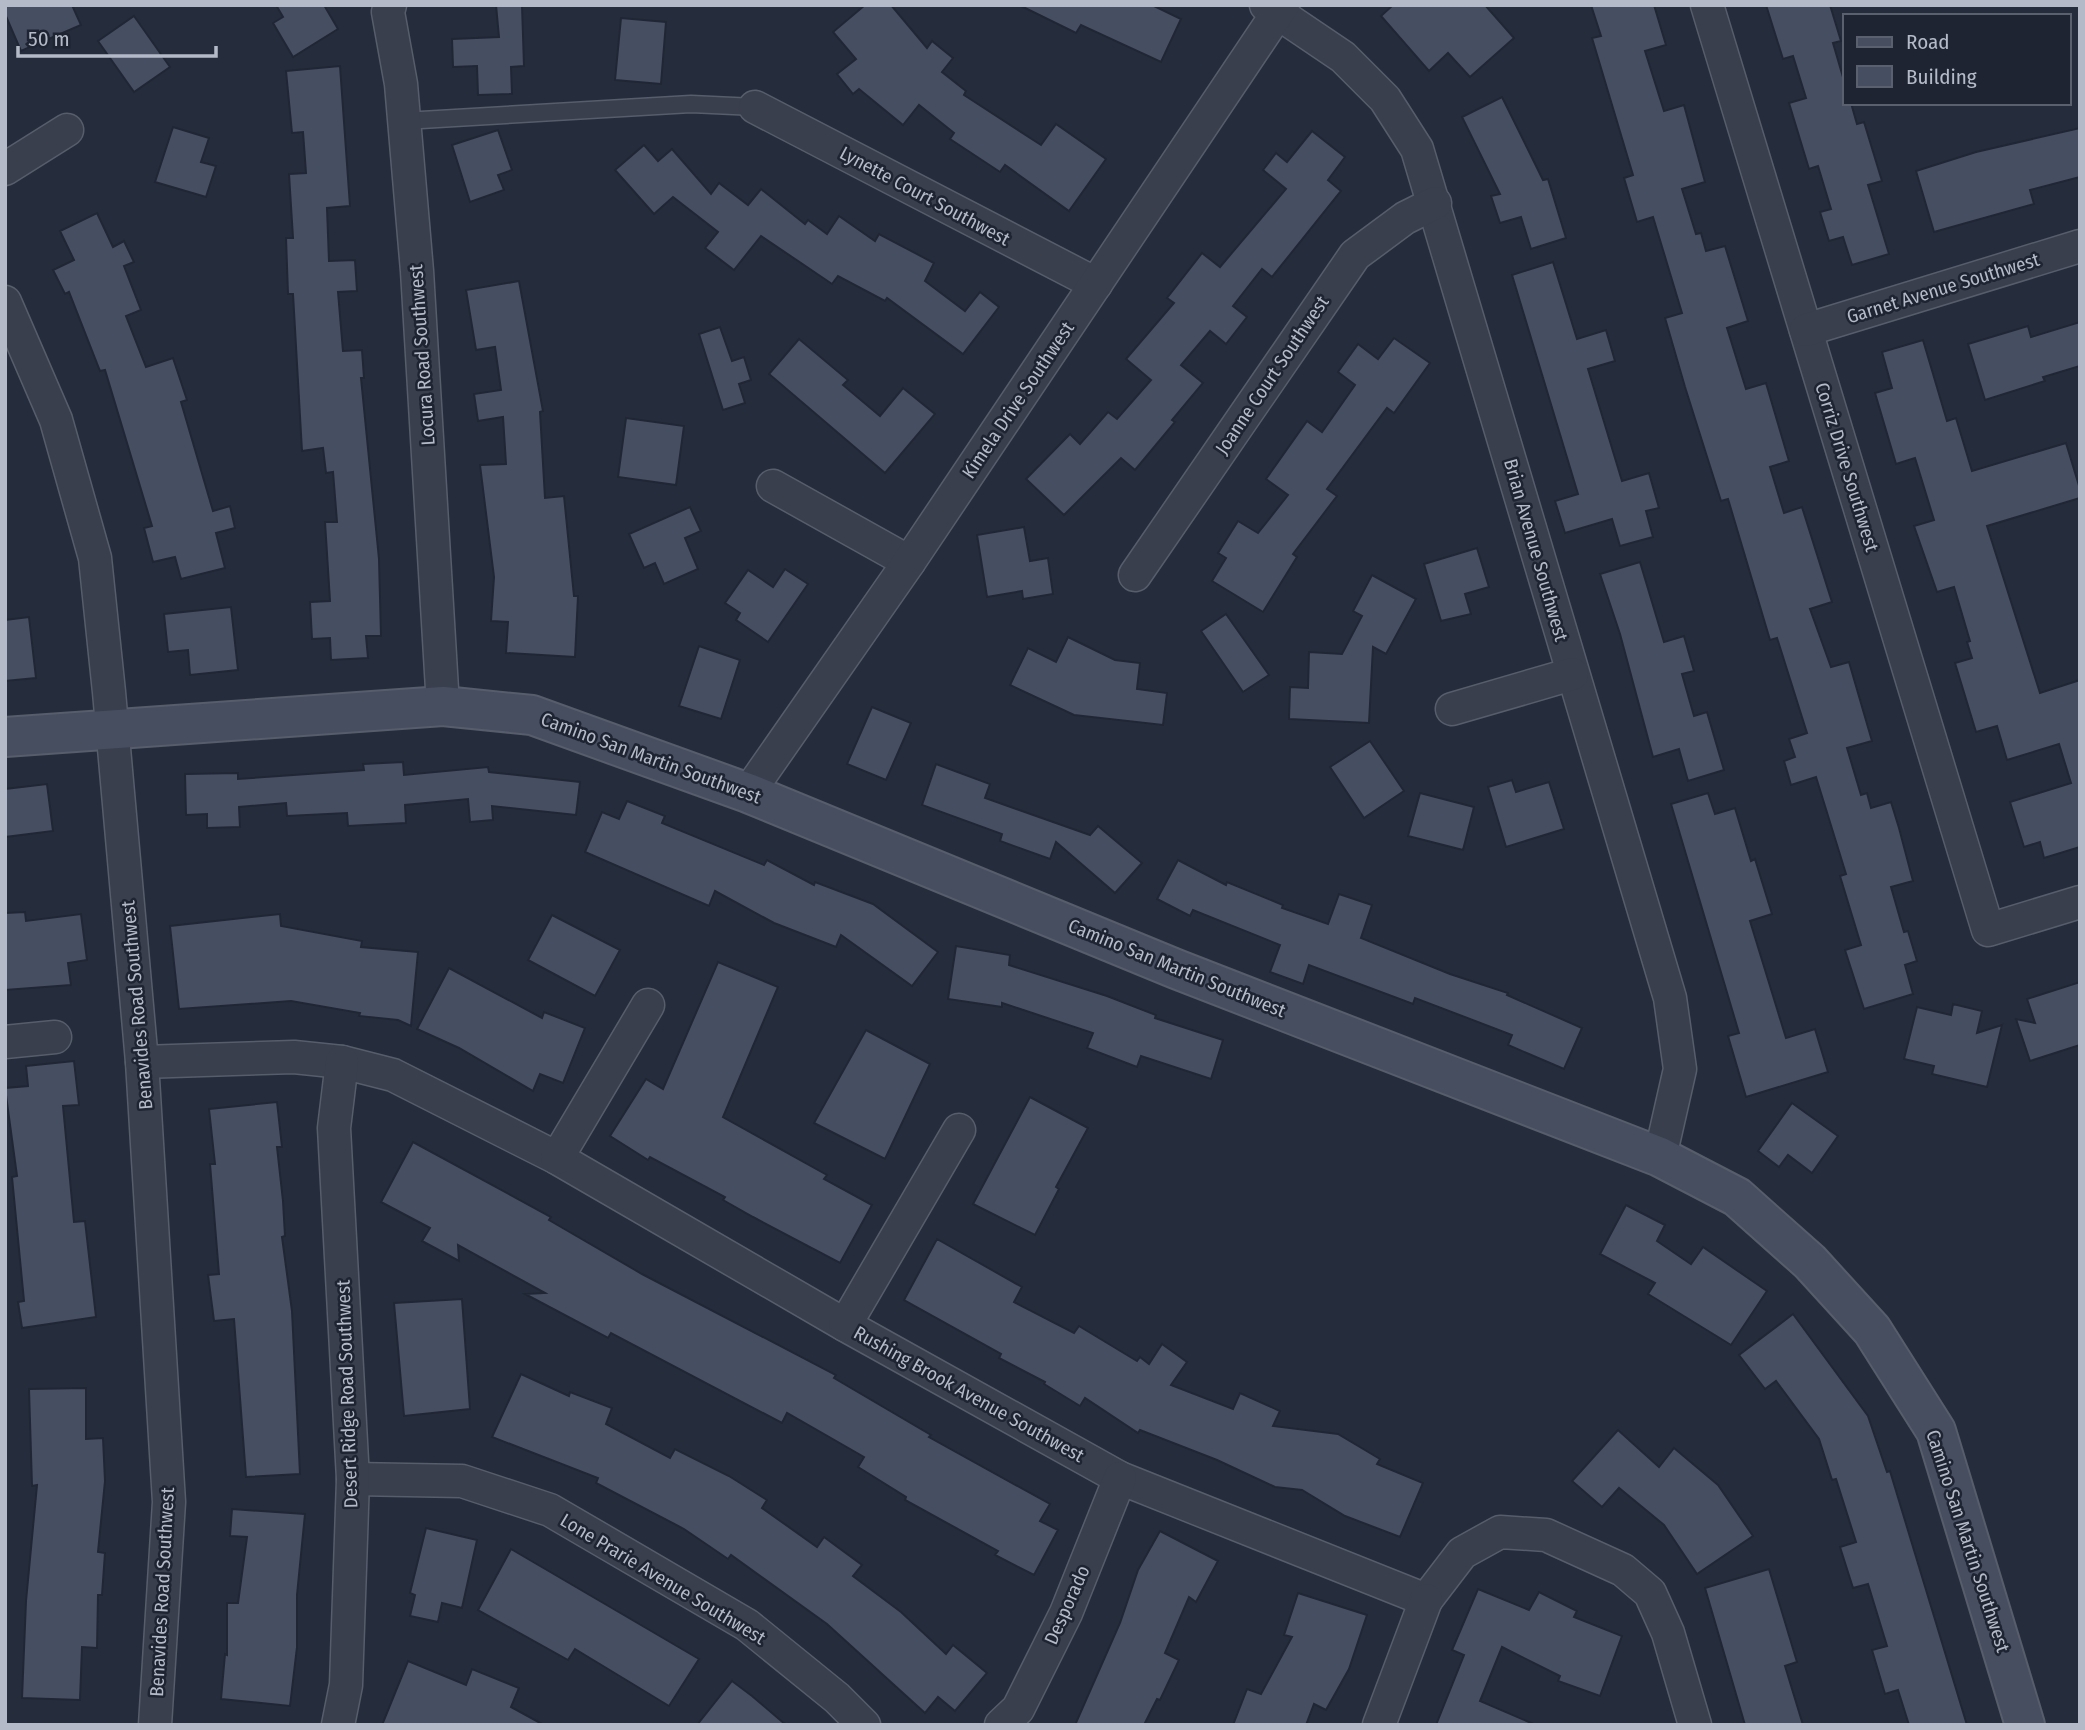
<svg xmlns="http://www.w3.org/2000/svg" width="2085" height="1730" viewBox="0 0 2085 1730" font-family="'Fira Sans Condensed',sans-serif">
  <rect width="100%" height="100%" fill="#252d3d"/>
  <!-- building -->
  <g fill="#464e61" stroke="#202634" stroke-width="2">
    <path d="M5,5h67l9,20 -60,26 -16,-37z"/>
    <path d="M276,5h48l14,24 -45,28 -20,-34 10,-6z"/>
    <path d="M496,5h26l2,61 -13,1 1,27 -34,1 -1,-29 -24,1 -1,-28 47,-2z"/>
    <path d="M865,5h26l36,43 5,-7 21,17 -11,14 24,19 -2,4 77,50 15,-21 50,35 -37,52 -64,-46 -5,7 -50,-33 4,-6 -35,-28 -16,20 -44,-36 -6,5 -16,-20 19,-15 -23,-27z"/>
    <path d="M1019,5h133l29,14 -20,43 -80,-37 -5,8z"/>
    <path d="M1393,5h92l29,33 -44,39 -22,-24 -19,18 -48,-55z"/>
    <path d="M1591,5h63l12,40 -21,6 19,60 20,-6 21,77 -23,7 14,45 5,-1 5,18 19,-5 23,75 -21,7 19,61 20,-6 23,78 -19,6 14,46 18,-6 30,95 -22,7 21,58 18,-5 23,79 -25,7 14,47 6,-2 4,15 20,-6 8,26 14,53 -22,6 13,45 4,-1 9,30 -12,4 8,29 -49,15 -19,-59 16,-5 -21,-69 6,-2 -30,-97 -25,8 -7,-24 11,-4 -6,-18 18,-6 -30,-95 -7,2 -42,-141 -7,2 -36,-114 -20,-69 17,-5 -29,-96 -16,5 -13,-44 9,-3 -41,-137 9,-2z"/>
    <path d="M1766,5h64l11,36 -8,2 12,41v19h6l6,21 7,-2 18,59 -14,4 21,69 -37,11 -9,-28 -14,4 -9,-29 11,-3 -13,-43 -9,3 -20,-66 17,-5 -13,-42 -10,3z"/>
    <path d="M134,16l36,51 -36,25 -36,-51z"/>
    <path d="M621,18l45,4 -5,62 -46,-4z"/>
    <path d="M340,66l10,140 -23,2 2,53 26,-1 2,31 -19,1 5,59 19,-1 2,28h-3l18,181 2,77h-15l2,22 -37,2 -1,-22 -18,1 -2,-37 20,-1 -5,-79h12l-4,-50 -7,1 -3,-25 -21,3 -9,-157h-5l-2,-56h7l-4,-64 17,-1 -3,-41 -11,1 -6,-62z"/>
    <path d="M1502,97l41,83 5,-1 18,59 -35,11 -10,-32 -21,6 -9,-27 9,-2 -38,-77z"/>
    <path d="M173,127l36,11 -8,24 15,4 -10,31 -51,-15z"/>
    <path d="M2080,128v49l-50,13 4,14 -100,28 -18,-61 60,-19z"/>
    <path d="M498,130l14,40 -14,5 6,15 -34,12 -18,-57z"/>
    <path d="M1312,131l33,26 -17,23 13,11 -69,86 -10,-8 -29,37 14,11 -21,27 -16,-13 -29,34 22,18 -31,37 3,2 -40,48 -14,-12 -57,57 -38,-36 44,-45 10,10 28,-32 9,7 34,-39 -25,-21 48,-56 -7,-5 35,-45 18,14 66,-78 -23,-19 13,-17 11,9z"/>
    <path d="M644,145l14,16 14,-12 39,45 8,-11 29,22 13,-16 44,35 3,-4 19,14 12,-18 36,25 4,-7 55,29 -9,18 40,30 15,-19 19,15 -36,47 -76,-56 -2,3 -47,-25 -6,8 -71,-48 -27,34 -29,-22 13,-16 -45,-35 -19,17 -39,-44z"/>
    <path d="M97,213l16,34 11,-6 10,21 -10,4 17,44 -15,6 20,51 27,-9 14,42 -6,2 32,109 17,-5 5,22 -19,5 9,35 -44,11 -6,-22 -22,5 -9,-34 8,-2 -47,-156 -5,1 -31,-79 -4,2 -12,-24 21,-10 -14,-29z"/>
    <path d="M1553,262l24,77 29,-9 9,31 -27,8 34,112 27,-8 10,35 -13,3 7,26 -33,9 -8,-27 -47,14 -10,-32 23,-7 -66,-219z"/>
    <path d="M519,281l24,130 -3,1 5,86 19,-2 10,100h4l-3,61 -69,-4 2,-31 -17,-1 3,-44 -14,-112 26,-1 -3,-47 -25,4 -4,-27 27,-4 -6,-43 -19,3 -10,-60z"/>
    <path d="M2080,322v44l-37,11 2,4 -60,19 -17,-56 60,-18 3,11z"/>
    <path d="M720,327l12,34 12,-4 7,23 -12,4 6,19 -22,7 -24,-76z"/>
    <path d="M1394,338l36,25 -36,50 -7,-5 -60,81 10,7 -44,58 4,3 -34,55 -51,-31 14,-23 -8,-5 20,-32 20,12 30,-38 -22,-16 41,-58 15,11 33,-47 -17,-13 20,-28 20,15z"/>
    <path d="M799,339l49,41 -5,5 37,31 23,-28 32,26 -50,59 -116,-99z"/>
    <path d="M1923,340l24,81 9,-3 16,53 94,-28 14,46v9l-93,28 53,167 40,-13v167l-36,11 -4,-16 -16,5 -14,-45 61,-19 -12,-39 -52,16 -10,-34 -21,6 -21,-69 17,-5 -5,-16 3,-1 -16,-54 -17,5 -23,-66 20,-6 -19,-62 -19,6 -21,-71 17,-5 -10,-36z"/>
    <path d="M626,418l58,8 -8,59 -58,-8z"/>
    <path d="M690,507l11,24 -16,7 13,31 -34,15 -9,-21 -11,5 -15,-34z"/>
    <path d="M1024,527l6,34 18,-3 5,36 -30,5 -1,-8 -35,6 -10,-62z"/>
    <path d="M1477,548l12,39 -24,7 6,20 -30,7 -17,-57z"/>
    <path d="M1640,562l24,80 20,-6 10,35 -12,3 12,42 13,-4 17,58 -36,11 -9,-32 -26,8 -33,-123 -20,-60z"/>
    <path d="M785,569l23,15 -40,58 -32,-22 4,-7 -15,-10 23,-33 25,17z"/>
    <path d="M1372,575l44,24 -30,55 -13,-7 -4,76 -80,-4 1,-32 18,1 1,-36 33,2 20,-38 -9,-5z"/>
    <path d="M231,607l7,63 -48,5 -2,-25 -20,2 -4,-38z"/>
    <path d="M1226,614l43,61 -26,17 -42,-61z"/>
    <path d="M29,617l7,61 -31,3v-61z"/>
    <path d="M1068,637l47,23 25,3 -3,26 30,4 -4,32 -89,-10 -64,-30 18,-37 28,14z"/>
    <path d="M699,646l41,14 -19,59 -42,-13z"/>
    <path d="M872,707l39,16 -25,57 -39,-16z"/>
    <path d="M1370,741l34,50 -40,27 -34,-51z"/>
    <path d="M403,762l1,13 84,-8 1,5 91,10 -4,33 -84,-9 1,14 -23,2 -2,-23 -63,6 1,18 -58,3 -1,-13 -60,3 -1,-13 -47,4 1,20 -33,1v-14l-21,1 -1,-41 53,-1v6l126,-9 -1,-6z"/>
    <path d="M936,764l54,20 -5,14 105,37 8,-9 44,37 -27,30 -59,-51 -6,17 -50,-18 2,-7 -80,-29z"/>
    <path d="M1512,780l4,12 33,-10 15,47 -58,18 -18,-60z"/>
    <path d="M47,784l6,47 -48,6v-48z"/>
    <path d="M1420,793l54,14 -11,43 -55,-14z"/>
    <path d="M1708,793l7,21 20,-6 16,53 4,-2 17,55 -22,7 36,117 29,-9 13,43 -82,25 -18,-61 11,-3 -68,-229z"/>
    <path d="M627,801l38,15 -3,7 102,42 3,-5 47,25 1,-3 58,22 65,48 -26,34 -71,-51 -5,12 -62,-24 -59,-32 -6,15 -124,-54 17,-40 17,7z"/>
    <path d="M1178,860l48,25 1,-3 56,23 -1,3 46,16 11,-30 33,11 -11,33 89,36 58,19 -1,2 75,33 -18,41 -56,-24 4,-10 -97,-37 -2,6 -104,-39 -6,19 -33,-12 10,-27 -87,-35 -3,6 -33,-17z"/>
    <path d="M25,912l1,9 55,-7 6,46 -19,3 3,22 -66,5v-77z"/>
    <path d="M280,914l1,12 81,15 -1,6 57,5 -7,74 -13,-6 -39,-4 1,-3 -69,-12 -112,8 -9,-83z"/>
    <path d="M552,915l68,35 -25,46 -67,-36z"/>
    <path d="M956,946l54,9 -1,10 98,31 49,19 -1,3 68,22 -12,39 -70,-23 -4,11 -50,-19 6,-15 -91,-30v4l-54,-8z"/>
    <path d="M718,962l60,25 -55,130 104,58 -3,4 48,26 -32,58 -87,-46 -30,-17 2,-3 -75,-40 -2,3 -38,-24 36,-57 17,10z"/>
    <path d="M449,968l93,50 2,-6 41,16 -22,55 -23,-9 -7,17 -74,-43 -42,-19z"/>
    <path d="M2080,982v63l-50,16 -14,-42 19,4 -8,-24z"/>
    <path d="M1953,1004l29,7 -5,22 25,-8 -15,62 -55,-13 2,-8 -30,-7 13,-52 34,8z"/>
    <path d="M866,1030l64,34 -45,95 -71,-36z"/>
    <path d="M74,1061l5,44 -16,1 11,116 11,-1 11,96 -74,11 -4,-26 6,-1 -12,-124 5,-1 -12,-88 23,-2 -2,-20z"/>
    <path d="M1030,1097l58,31 -32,59 3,2 -24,46 -62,-31z"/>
    <path d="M277,1102l5,45h-5l6,54 2,35 -3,1 10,74 8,163 -54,3 -12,-158 -20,2 -6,-46 11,-1 -9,-110h5l-6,-55z"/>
    <path d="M1792,1103l46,33 -26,37 -24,-18 -9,12 -21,-16z"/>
    <path d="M413,1142l138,75 -2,3 93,54 194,101 -2,3 97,57 -2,2 121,67 -10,17 18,9 -24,45 -39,-20 3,-4 -93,-51 1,-3 -48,-30 6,-10 -77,-44 -5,10 -171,-90 -3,5 -83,-44 20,-1 -87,-48 1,16 -37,-20 8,-13 -49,-26z"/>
    <path d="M1626,1205l39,20 -8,16 34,23 12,-17 64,44 -36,54 -83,-51 7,-11 -55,-29z"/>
    <path d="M937,1239l85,48 -8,15 60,31 5,-7 58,35 3,-4 9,7 13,-20 25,18 -16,23 62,24 7,-16 40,18 -7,15 65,8 42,25 -3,5 46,19 -23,54 -55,-21 -43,-26 -27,-3 -58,-27 -77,-30 -2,3 -53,-35 -5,8 -36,-22 1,-2 -46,-24 2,-4 -97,-54z"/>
    <path d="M462,1299l8,110 -66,7 -10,-113z"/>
    <path d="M1793,1314l75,102 19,56 3,-1 77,254h-58l-11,-35 -13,4 -13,-44 15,-4 -19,-62 -15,4 -13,-41 16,-5 -20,-63 -4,1 -13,-41 -43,-58 -11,8 -26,-34z"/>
    <path d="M521,1374l48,22 1,-4 42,16 -6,16 64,34 5,-9 54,27 38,24 -5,8 55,39 7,-10 38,28 -9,11 48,36 45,42 7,-9 34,28 -32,38 -17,-14 -13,16 -98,-89 -96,-69 -3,4 -44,-30 -88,-46 2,-5 -106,-41z"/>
    <path d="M86,1388v51l17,-1 2,43 -7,71 7,1 -3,42h-4l-1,53 -15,-1 -2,53 -58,-2 4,-97 11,-116 -5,1 -3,-97z"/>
    <path d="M1618,1430l41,37 15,-19 44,37 35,51 -56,38 -33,-49 -45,-37 -17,19 -30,-26z"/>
    <path d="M232,1509l73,5 -8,81v52l-7,59 -69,-7 4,-45 2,1v-52h11l9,-66 -17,-1z"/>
    <path d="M426,1528l51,12 -15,68 -20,-5 -4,19 -28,-6 5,-21 -5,-2z"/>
    <path d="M1160,1531l58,30 -22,41 -7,-5 -24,56 14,7 -19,40 -3,-1 -13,26h-69l45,-102 18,-53z"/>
    <path d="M511,1549l188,110 -30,47 -94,-57 -7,11 -90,-50z"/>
    <path d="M1769,1569l28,93 -12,4 18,59h-58l-40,-137z"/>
    <path d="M1478,1589l51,21 10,-18 38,19 -3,6 48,19 -22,60 -42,-15 2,-5 -58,-29 -22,54 56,24h-100l28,-70 -12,-5z"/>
    <path d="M1298,1593l69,22 -18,54 -23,41 -12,-6 -8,21h-73l14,-36 14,5 31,-57 -8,-2z"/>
    <path d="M408,1661l58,24 6,-16 47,19 -8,19 33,18h-162z"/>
    <path d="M732,1681l20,15 34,29h-89z"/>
  </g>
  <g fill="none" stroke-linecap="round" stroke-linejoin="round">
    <defs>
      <path id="lane" d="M404,121l287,-17 64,3"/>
      <g id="street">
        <path d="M390,5l-2,7 13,72 16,187 26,435"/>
        <path d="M1266,5l77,52 42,42 32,50 253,849 10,71 -20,88"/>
        <path d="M1707,5l281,925 92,-28"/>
        <path d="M755,107l341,177"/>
        <path d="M5,169l62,-39"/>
        <path d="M5,302l51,118 39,138 14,134 33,370 27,440 -14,223"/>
        <path d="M1806,330l274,-84"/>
        <path d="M773,486l136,76"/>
        <path d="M1135,575l220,-320 50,-37 30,-15"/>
        <path d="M1452,709l120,-35"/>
        <path d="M748,793l161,-231 374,-557"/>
        <path d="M5,1042l50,-5"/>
        <path d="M142,1062l152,-5 48,5 51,13 164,83 288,167 275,153 306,122 36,-47 38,-21 46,3 77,35 27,23 18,40 27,92"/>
        <path d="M557,1158l91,-153"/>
        <path d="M845,1325l114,-195"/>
        <path d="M353,1479l109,2 88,29 197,115 90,73 27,27"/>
        <path d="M338,1725l8,-40 7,-206 -19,-351 8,-66"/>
        <path d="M1001,1725l17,-16 48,-96 54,-135"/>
        <path d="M1379,1725l47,-125"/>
      </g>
      <path id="secondary" d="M5,737l438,-31 89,9 216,78 428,176 484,188 77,40 73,65 62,68 64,101 89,294"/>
    </defs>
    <!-- lane casing -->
    <use href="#lane" stroke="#575d6b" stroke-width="19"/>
    <!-- street casing -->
    <use href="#street" stroke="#575d6b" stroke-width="35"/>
    <!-- secondary casing -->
    <use href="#secondary" stroke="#575d6b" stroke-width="42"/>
    <!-- lane -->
    <use href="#lane" stroke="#393f4d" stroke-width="16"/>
    <!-- street -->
    <use href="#street" stroke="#393f4d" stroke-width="32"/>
    <!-- secondary -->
    <use href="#secondary" stroke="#474e60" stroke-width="38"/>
  </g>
  <g text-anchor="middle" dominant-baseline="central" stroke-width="5" stroke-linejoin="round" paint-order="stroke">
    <!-- street labels -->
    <g font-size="19" fill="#b5bac8" stroke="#1e2432">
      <text transform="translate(925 196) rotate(28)">Lynette Court Southwest</text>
      <text transform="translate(1943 288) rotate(-17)">Garnet Avenue Southwest</text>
      <text transform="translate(422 355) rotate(-94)">Locura Road Southwest</text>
      <text transform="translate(1272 375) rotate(-56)">Joanne Court Southwest</text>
      <text transform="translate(1018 400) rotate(-56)">Kimela Drive Southwest</text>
      <text transform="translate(1847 467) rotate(73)">Corriz Drive Southwest</text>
      <text transform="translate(1536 550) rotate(74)">Brian Avenue Southwest</text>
      <text transform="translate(651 758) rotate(20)">Camino San Martin Southwest</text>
      <text transform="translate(1177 968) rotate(22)">Camino San Martin Southwest</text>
      <text transform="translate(137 1005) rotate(-95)">Benavides Road Southwest</text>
      <text transform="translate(347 1394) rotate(-92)">Desert Ridge Road Southwest</text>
      <text transform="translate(969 1394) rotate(29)">Rushing Brook Avenue Southwest</text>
      <text transform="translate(1968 1541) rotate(72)">Camino San Martin Southwest</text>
      <text transform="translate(663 1579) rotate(31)">Lone Prarie Avenue Southwest</text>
      <text transform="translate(162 1592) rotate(-87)">Benavides Road Southwest</text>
      <text transform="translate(1067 1605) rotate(-66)">Desporado</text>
    </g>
  </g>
  <!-- border -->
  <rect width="2085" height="1730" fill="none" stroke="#b5bac8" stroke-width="14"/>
  <!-- legend -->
  <rect x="1843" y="14" width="228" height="91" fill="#1e2432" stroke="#5a606e" stroke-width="2"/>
  <rect x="1857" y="37" width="35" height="10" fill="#474e60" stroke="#5a606e" stroke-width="2"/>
  <text x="1906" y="49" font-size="21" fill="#b5bac8">Road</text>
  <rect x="1857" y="66" width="35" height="21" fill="#464e61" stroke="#5a606e" stroke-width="2"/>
  <text x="1906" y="84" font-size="21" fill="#b5bac8">Building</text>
  <!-- scale -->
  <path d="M18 46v10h198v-10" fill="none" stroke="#b5bac8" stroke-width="3.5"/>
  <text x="28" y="46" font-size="21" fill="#b5bac8" stroke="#1e2432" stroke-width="5" paint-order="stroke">50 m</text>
</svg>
